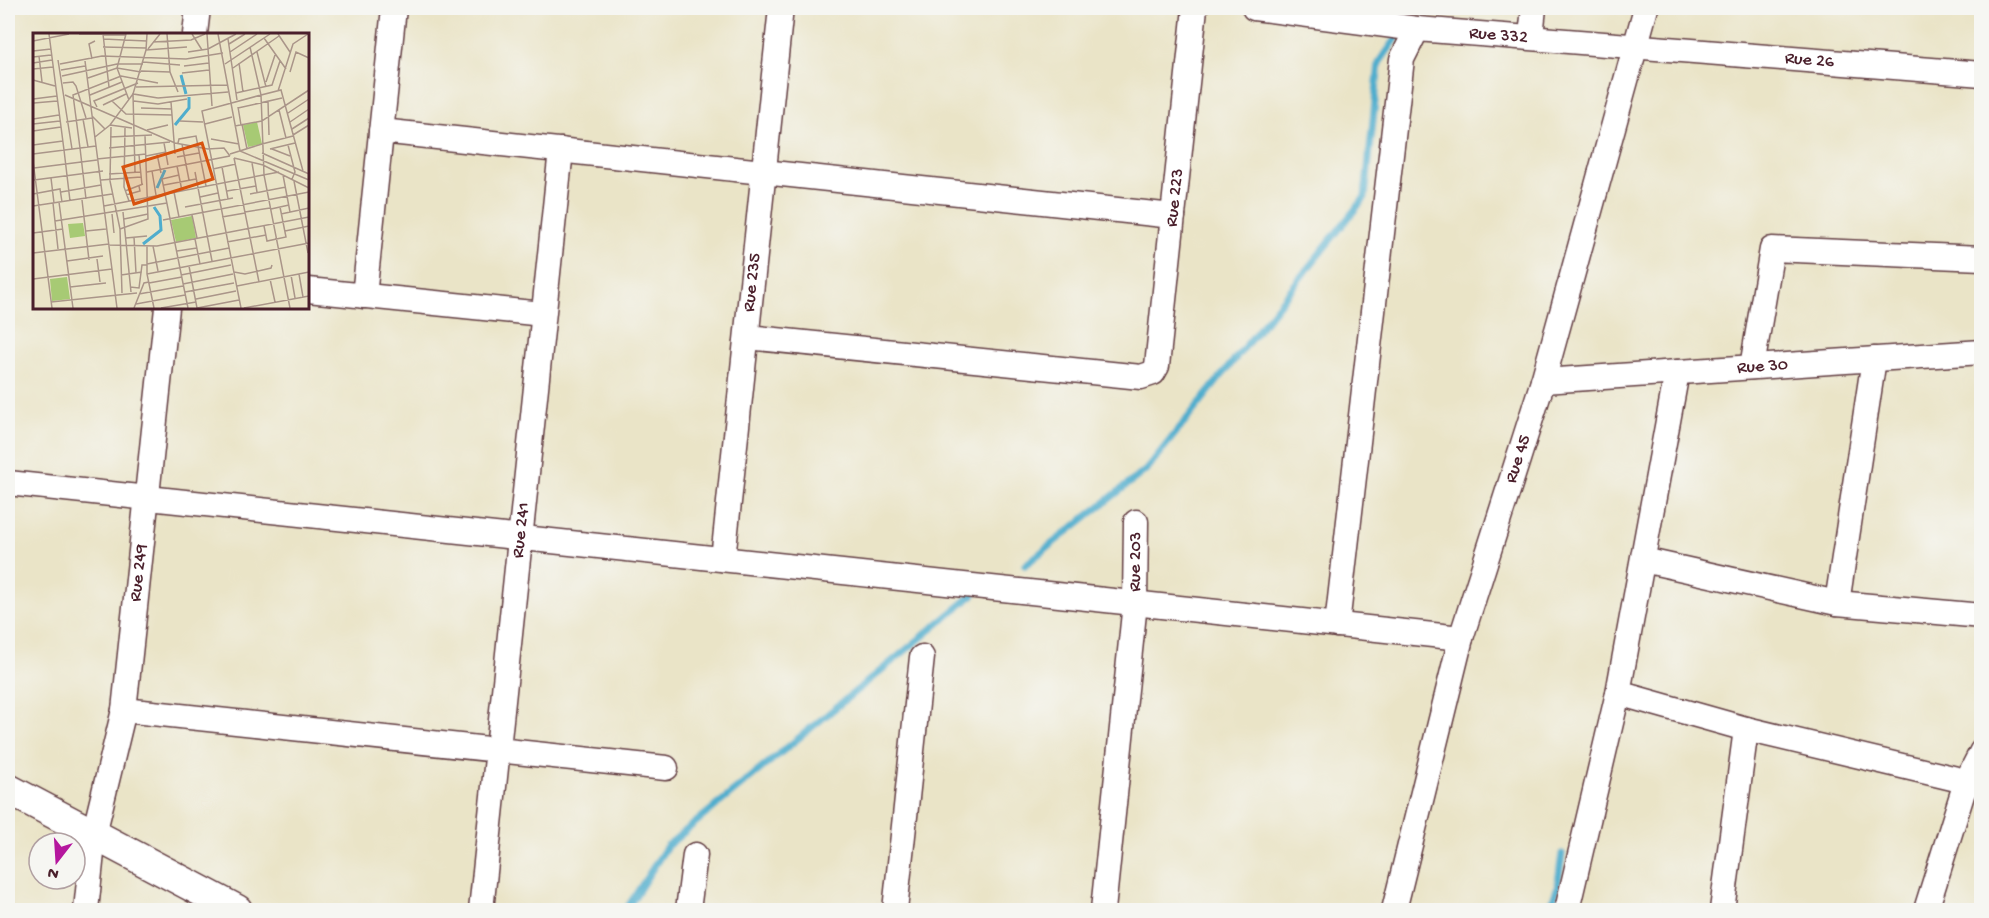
<svg xmlns="http://www.w3.org/2000/svg" width="1989" height="918" viewBox="0 0 1989 918" font-family="'Gochi Hand',sans-serif">
  <rect width="100%" height="100%" fill="#f6f6f2"/>
  <filter id="ink" filterUnits="userSpaceOnUse"><feTurbulence type="fractalNoise" baseFrequency=".0167" numOctaves="2"/><feDisplacementMap in="SourceGraphic" scale="12" xChannelSelector="R" yChannelSelector="G"/><feConvolveMatrix kernelMatrix="1 2 1 2 8 2 1 2 1" color-interpolation-filters="sRGB"/></filter>
  <filter id="wash" filterUnits="userSpaceOnUse"><feTurbulence type="fractalNoise" baseFrequency=".008" numOctaves="4" result="noise"/><feDisplacementMap in="SourceGraphic" scale="24" xChannelSelector="R" yChannelSelector="G"/><feGaussianBlur stdDeviation="1.35" result="paint"/><feColorMatrix in="noise" values="0 0 0 0 0 0 0 0 0 0 0 0 0 0 0 0 0 1.4 0 .05"/><feComposite in="paint" operator="in"/></filter>
  <g filter="url(#wash)">
    <rect width="100%" height="100%" fill="#eae4c7"/>
    <g fill="none" stroke-linecap="round" stroke-linejoin="round">
      <!-- stream -->
      <g stroke="#4fadcd" stroke-width="7">
        <path d="M1425,12l5,-4"/>
        <path d="M1025,565l121,-95 219,-273 14,-134 19,-27"/>
        <path d="M626,910l41,-64 306,-251"/>
        <path d="M1549,910l8,-21 5,-35"/>
      </g>
    </g>
  </g>
  <g filter="url(#ink)">
    <g fill="none" stroke-linecap="round" stroke-linejoin="round">
      <defs>
        <g id="minor">
          <path id="s1" d="M1254,8l163,21 565,45"/>
          <path d="M195,34l3,-26"/>
          <path d="M1531,36l3,-28"/>
          <path d="M381,131l792,85"/>
          <path d="M308,290l235,24"/>
          <path d="M364,296l30,-288"/>
          <path id="s2" d="M747,337l394,40 12,-4 4,-7 38,-358"/>
          <path d="M1752,367l20,-118 210,9"/>
          <path id="s3" d="M1543,381l439,-29"/>
          <path d="M8,483l1453,155"/>
          <path id="s4" d="M723,559l58,-551"/>
          <path d="M1643,560l194,43 145,13"/>
          <path d="M1837,603l37,-244"/>
          <path d="M1337,625l65,-566 15,-30"/>
          <path d="M1618,693l128,36 236,56"/>
          <path d="M124,710l542,58"/>
          <path id="s5" d="M86,910l8,-76 30,-124 43,-402"/>
          <path id="s6" d="M481,910l80,-760"/>
          <path d="M688,910l7,-55"/>
          <path d="M895,910l27,-253"/>
          <path id="s7" d="M1103,910l32,-307 1,-81"/>
          <path id="s8" d="M1394,910l67,-272 82,-257 103,-373"/>
          <path d="M1567,910l51,-217 59,-321"/>
          <path d="M1722,910l24,-181"/>
          <path d="M1926,910l40,-128 16,-31"/>
        </g>
        <path id="tertiary" d="M8,789l229,121"/>
      </defs>
      <!-- minor casing -->
      <use href="#minor" stroke="#623d42" stroke-width="27"/>
      <!-- tertiary casing -->
      <use href="#tertiary" stroke="#623d42" stroke-width="33"/>
      <!-- minor -->
      <use href="#minor" stroke="#fff" stroke-width="24"/>
      <!-- tertiary -->
      <use href="#tertiary" stroke="#fff" stroke-width="30"/>
    </g>
  </g>
  <g text-anchor="middle" dominant-baseline="central" stroke-width="4.5" stroke-linejoin="round" paint-order="stroke">
    <!-- street labels -->
    <g font-size="18" fill="#4a1f2b" stroke="#f6f6f2">
      <text stroke="none"><textPath href="#s1" startOffset="246">Rue 332</textPath></text>
      <text stroke="none"><textPath href="#s1" startOffset="558">Rue 26</textPath></text>
      <text stroke="none"><textPath href="#s2" startOffset="586">Rue 223</textPath></text>
      <text stroke="none"><textPath href="#s4" startOffset="278">Rue 235</textPath></text>
      <text stroke="none"><textPath href="#s3" startOffset="220">Rue 30</textPath></text>
      <text stroke="none"><textPath href="#s8" startOffset="468">Rue 45</textPath></text>
      <text stroke="none"><textPath href="#s6" startOffset="382">Rue 241</textPath></text>
      <text stroke="none"><textPath href="#s7" startOffset="350">Rue 203</textPath></text>
      <text stroke="none"><textPath href="#s5" startOffset="342">Rue 249</textPath></text>
    </g>
  </g>
  <!-- overview -->
  <g transform="translate(33 33)">
    <rect width="276" height="276" fill="#eae4c7"/>
    <path d="M224,89l5,22 -14,3 -5,-22zM159,183l4,22 -20,4 -5,-22zM50,190l2,13 -15,2 -2,-14zM34,244l3,22 -18,2 -2,-22z" fill="#a7ca74"/>
    <path fill="none" stroke="#4fadcd" stroke-width="3" d="M148,42l5,19M142,92l14,-17v-11M124,155l8,-18M110,211l18,-14 -1,-14 -6,-9"/>
    <path fill="none" stroke="#aa9589" stroke-width="1.5" d="M16,1l15,116M46,1h23M70,1l6,53M93,1l-9,34 12,32M134,1l3,38 8,20M159,1l10,16M174,1l5,72M185,1l22,117 69,29M245,1l12,18M71,2h22M231,5l22,31M71,6l20,1M195,6l9,61M91,7l23,1M0,8l36,-7M120,9l38,-2 14,-6M196,11l16,-10M70,14l43,1M217,14l11,48 20,-5 22,81M115,16l12,-15M113,17l41,-3M0,18l18,-2M155,19l20,-3 28,-15M197,19l27,-18M224,19l9,35M6,23l3,26M0,24l18,-2M59,26l-3,-15 6,-3M25,27l14,89M52,28l32,247M110,29l37,3M0,30l19,-3M206,30l4,29M27,31l42,-8 84,3 37,-6M192,31l45,-30M151,33l25,-3M200,35l46,-32M0,36l20,-2M28,37l24,-4M108,38l29,1M257,39l6,-20 13,6M149,40l27,-3M29,43l55,-12h26M55,45l29,-10 24,4M0,47l22,6M233,49l9,-27M30,50l10,-1 3,4 10,32M103,54l91,-2M245,58l15,-47 15,-10M203,60l36,-8 8,-24M32,62l110,48 33,6 16,-1 6,8M57,62l32,-13M125,65l70,-6M0,66l24,-3M79,68l14,13 46,1M101,68l24,3 29,-5M235,68l1,34M138,69l4,52M1,70l23,-2M70,72l23,-11M64,74l-3,-6 44,-18M205,74l3,18M108,75l31,1M205,75l44,-10M246,77l7,28M255,80l21,-14M59,83l13,13M0,86l26,-4M50,86l5,28M147,88l23,1M33,89l26,-4M257,89l19,-13M0,91l27,-3M172,91l27,-7M209,91l5,25M77,92l22,3M202,93l27,-5 2,54 26,133M78,94l-1,54 10,48 2,64M92,95l-1,59 5,14M259,96l17,-11M114,97l21,-5M0,98l28,-4M260,102l16,-10M62,104l15,-12 23,-31 13,-44 1,-16M77,104l42,-2M178,106l28,5M131,110l4,22M145,110l1,-4 17,-3 10,50M149,111l7,36M229,111l31,-8M0,112l30,-4M255,112l7,27 -3,7M47,115l-7,-53 48,-19 37,7M47,115l6,51M76,115l61,-6M237,116l25,-6M239,116l18,7M31,117l6,51M229,120l47,21M0,121l63,-8M124,121l4,19M197,121l32,-10M106,122l3,30M113,123l20,-4M144,124l22,-4M201,125l25,124M201,125l29,7 46,23M64,126l49,-5M0,128l19,147M219,130l5,29M144,133l5,25M189,134l6,32M1,135l63,-8M180,136l23,-5M119,138l4,24M102,139l-2,-78 25,4M114,139l83,-16M162,139l17,89M76,141l31,-2M146,142l-17,4 26,129M250,142l7,37M18,145l3,25M1,147l69,-9M68,147l40,-3M261,148l14,72M131,152l32,-6M92,158l18,-7M194,158l29,-5M28,159l40,-7M141,159l5,25M0,161l27,-5 2,13M217,161l36,-7M93,162l14,-4 -1,-5M167,164l18,-4M49,167l7,60M26,169l14,106M20,170l5,46M0,173l79,-12M71,173l175,-34M152,174l48,-9M238,176l18,-4M90,179l8,80M212,179l25,-4M79,181l2,19M248,181l28,-6M159,182l5,23M189,184l23,-4M91,186l24,-5M130,187l146,-28M22,188l112,-18M231,193l3,15 19,-4 -6,-30M87,196l28,-10 -3,-83M53,198l20,-2M252,198l24,-5M0,200l30,-4M192,200l84,-16M101,204l2,36M93,205l21,-2M162,206l5,25M194,209l39,-7M75,212l49,1 68,-13M114,213v28l7,34M120,213l5,25M144,218l20,-3M0,220l76,-9M64,226l3,23M34,228l36,-5M114,231l82,-16M156,233l8,42M201,239l11,2 26,-6 1,-3M114,241l162,-31M266,241l4,23M88,242l21,-3M148,242l50,-10M258,242l4,23M0,246l79,-10M237,246l5,23M116,250l33,-6M150,251l50,-10M204,253l72,-14M37,254l36,-4M97,254l9,1 3,-23h5M152,259l49,-9M106,261l44,-8M163,266l40,-8M18,269l86,-9M103,271l49,-9M101,275l10,-25 5,-1M128,275l35,-6M164,275l42,-8M208,275l-39,-197 59,-16 1,26 47,-31M211,275l65,-12"/>
    <path fill="#d8530f" fill-opacity="0.15" stroke="#d8530f" stroke-width="3" d="M169,110l11,36 -79,25 -11,-37z"/>
    <rect width="276" height="276" fill="none" stroke="#4a1f2b" stroke-width="3"/>
  </g>
  <!-- margin -->
  <rect width="1989" height="918" fill="none" stroke="#f6f6f2" stroke-width="30"/>
  <!-- north arrow -->
  <g transform="translate(57 861) rotate(197)"><circle r="28" fill="#f6f6f2" stroke="#b1a0a2" stroke-width="1.5"/>
  <path d="M0-4.5L10 22L0 15L-10 22Z" fill="#b5179e"/>
  <text y="-9" font-size="16" font-weight="bold" text-anchor="middle" fill="#4a1f2b">N</text>
  </g>
</svg>
